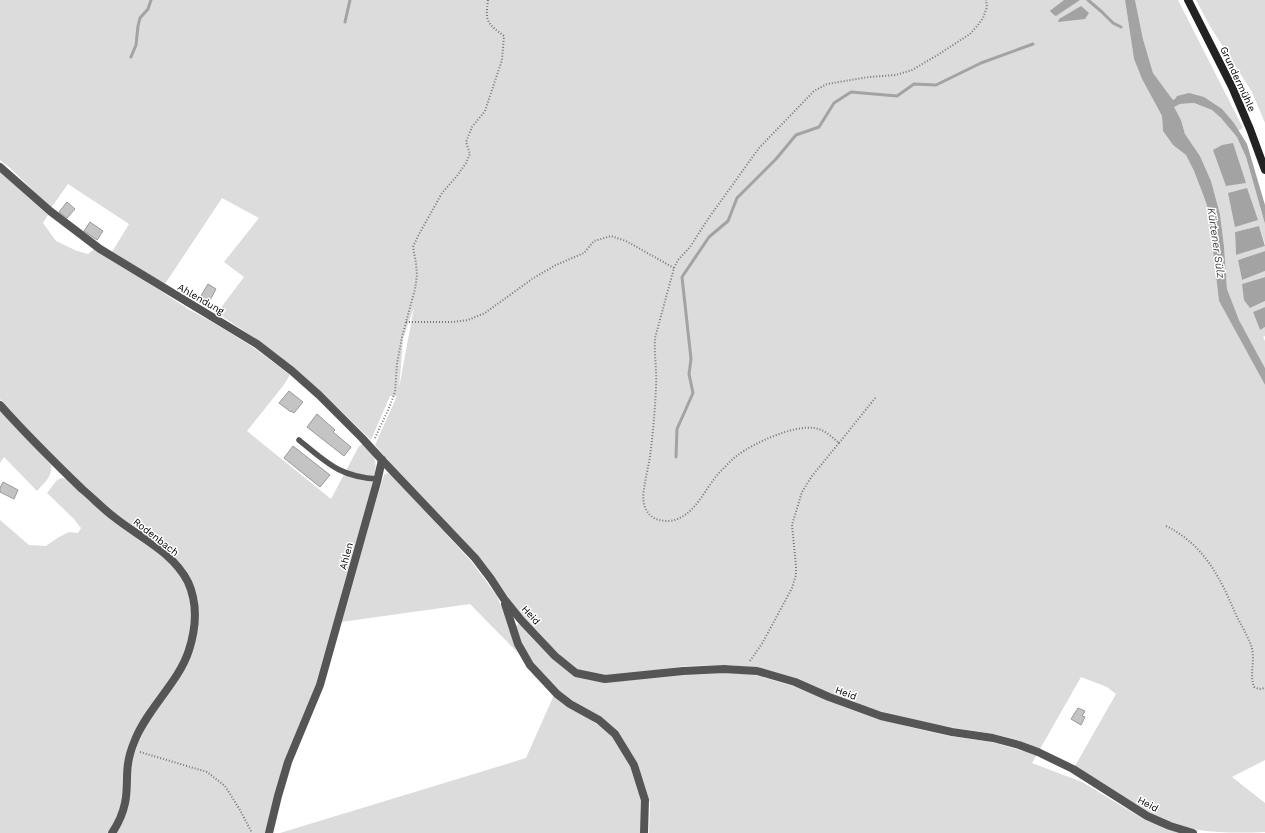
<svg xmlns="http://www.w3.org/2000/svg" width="1265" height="833" viewBox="0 0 1265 833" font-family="'Work Sans',sans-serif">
  <rect width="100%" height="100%" fill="#fff"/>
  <!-- green -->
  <g fill="#dcdcdc" fill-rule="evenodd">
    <path d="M0,0h1125l9,59 8,20 20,37 1,15 10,14 13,10 8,16 10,26 4,12 11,92 46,84v375l-33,17 33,26v29c-22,1 -45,1 -67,-2 -44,-6 -86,-40 -123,-64l41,-72 -9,-7 -26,-10 -41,72 -23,-9 -23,-6 -39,-6 -63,-13 -41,-13 -100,-35 -22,-2 -43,1 -80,11 -29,-6 -20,-18 -29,-30 -143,-166 -10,-12 22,-49h-7l-19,44c-25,-24 -50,-49 -76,-71 -24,-21 -51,-38 -78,-56l27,-36 -20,-15 35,-44 -37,-20 -57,86 -53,-32 17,-28 -61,-40 -17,24 -42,-41 -9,-7zM414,307l-15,81v1l4,-50z"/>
    <path d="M1135,0h43l65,128 -5,3 -4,-8 -30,-26 -31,3 -20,-27 -10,-34z"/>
    <path d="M1196,0h69v123l-13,-31 -41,-64z"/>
    <path d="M1194,103l18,7 9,8 17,19 8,20 19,67v20l-6,-18 -24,6 1,23 29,-9v5l-27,9 4,20 23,-9v6l-23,7 8,24 15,-7v6l-12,5 7,18 5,-3v9l-2,1 2,4v27l-26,-48 -12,-31 -3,-43 -4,-32 -9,-33 -11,-25 -15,-22 -4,-14 -8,-13 7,-3z"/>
    <path d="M0,172l48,43 -5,8 13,18 21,10 11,3 6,-5 44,27 50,33 24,13 41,25 37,28 -7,11 -36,45 84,68 28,-53 4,-2c15,14 13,17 12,36l-31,104 -26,100 -43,110 -10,39h-150l15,-52 2,-21 7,-19 8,-17 38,-57 13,-58v-10l-12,-27 -74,-59 -64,-62 -48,-52z"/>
    <path d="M0,410l51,55c2,11 -7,18 -14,26l-33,-34 -4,6z"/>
    <path d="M387,473l5,2 79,86 26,35 24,60 -51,-52 -129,18 40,-138 3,-9z"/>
    <path d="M62,478l5,1 99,80 15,17 8,15 2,14v16l-2,20 -7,18 -40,62 -20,83 -8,19 -7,10h-107v-313l29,25 17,1 13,-9 10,-5 9,1 3,-5 -8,-10 -26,-25 10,-13z"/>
    <path d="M520,624l55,52 15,4 14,2 78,-8 58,-2 15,3 38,11 54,22 25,9 38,10 39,9 43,6 45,13 -5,8 50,19 63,38 35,13h-531l1,-30 -12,-39 -21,-32 -57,-40 -18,-17 -16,-22 -10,-24v-4z"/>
    <path d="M554,695l59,40 19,31 12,35 -1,32h-363l246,-75z"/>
  </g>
  <!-- water -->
  <g fill="#a3a3a3">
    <path d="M1064,0h16l-24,16 -2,-1 -4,-4 1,-1z"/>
    <path d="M1125,0h10l8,39 10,34 20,27 2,-1 2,-3 12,-3 15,4 18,12 12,14 13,21 18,61v19l-19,-67 -9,-20 -16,-19 -9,-8 -18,-7 -14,1 -6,3 7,13 4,14 15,22 11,25 9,33 4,32 3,43 12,31 26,48v17l-46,-84 -11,-92 -4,-12 -10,-26 -8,-16 -13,-10 -10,-14 -1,-15 -20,-37 -8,-20z"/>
    <path d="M1081,6l8,7 -4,6 -27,3 1,-3z"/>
    <path d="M1233,143l13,40 -20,3 -13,-36 9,-5z"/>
    <path d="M1247,188l11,32 -23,7 -7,-34z"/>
    <path d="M1259,226l6,20 -29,9 -1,-23z"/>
    <path d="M1265,251v20l-23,9 -4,-20z"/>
    <path d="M1265,277v24l-15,7 -6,-8 -2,-16z"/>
    <path d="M1265,307v20l-5,3 -7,-18z"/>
  </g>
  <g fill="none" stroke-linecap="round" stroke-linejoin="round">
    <!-- stream -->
    <g stroke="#a3a3a3" stroke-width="3">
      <path d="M1088,0l14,12 11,11 8,4"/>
      <path d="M345,22l5,-22"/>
      <path d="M131,57l5,-12 2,-19 2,-8 8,-9 3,-9"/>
      <path d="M676,457l1,-28 16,-36 -4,-19 2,-15 -9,-82 27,-40 19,-16 9,-23 39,-39 20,-24 23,-8 15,-24 17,-11 46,4 17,-12 22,1 45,-22 52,-19"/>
    </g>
  </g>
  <!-- building -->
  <g fill="#c4c4c4" stroke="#999">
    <path d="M67,202l8,7 -8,9 -8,-6z"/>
    <path d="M90,222l13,9 -6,9 -13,-9z"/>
    <path d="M208,284l8,5 -8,15 -9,-5z"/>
    <path d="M289,391l14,11 -9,11 -3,-2v1l-12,-9z"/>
    <path d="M317,414l18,16 -2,2 18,15 -7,9 -37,-29z"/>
    <path d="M293,446l37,29 -10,12 -36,-29z"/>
    <path d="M3,482l15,8 -4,9 -14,-7v-4z"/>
    <path d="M1078,708l7,3 -3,5 3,1 -4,8 -10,-6z"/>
  </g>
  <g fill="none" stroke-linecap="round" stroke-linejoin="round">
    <!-- path -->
    <g stroke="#777" stroke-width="2" stroke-dasharray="1 2" stroke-linecap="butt">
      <path d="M406,322h47l15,-2 17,-7 47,-34 24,-14 28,-12 10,-12 17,-5 15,5 48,27"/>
      <path d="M375,438l14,-30 6,-16 2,-28 5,-27 13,-48 2,-14 -1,-12 -3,-16 5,-11 24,-43 15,-17 9,-13 4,-9 -4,-12 6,-15 13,-16 17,-51 2,-24c-17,-13 -19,-14 -16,-36"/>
      <path d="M839,443l37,-46"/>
      <path d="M1166,526c7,3 12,7 18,11 27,20 40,50 53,80 5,9 10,18 14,28 5,14 -2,28 3,42l5,2 6,-1"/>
      <path d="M750,661l13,-19 29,-54 4,-13v-9l-4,-41 10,-33 10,-16 27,-33c-7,-6 -15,-14 -25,-15 -21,-3 -60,15 -76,27 -6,4 -11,10 -16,15 -17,16 -26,48 -53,51 -7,0 -14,-1 -19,-6 -9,-9 -7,-22 -5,-32 1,-9 4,-18 5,-27 3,-23 5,-46 6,-69 1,-17 -2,-33 -1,-49l19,-70 4,-8 12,-13 18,-28 51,-71 55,-57 13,-7 42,-7 27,-2 16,-5 24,-14 34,-22 8,-9 5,-7 4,-11 -1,-7"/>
      <path d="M140,752l67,20 18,14 15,24 12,23"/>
    </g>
    <!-- service -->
    <path stroke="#555" stroke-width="5.5" d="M299,440c28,23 41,37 79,39"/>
    <!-- minor -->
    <g stroke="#555" stroke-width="8">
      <path d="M0,405c26,29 54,57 82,84 11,9 21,20 32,28 26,21 58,34 74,65 10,22 8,46 1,68 -10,32 -42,59 -54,90 -3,7 -6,16 -7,24 -2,12 0,26 -3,39 -2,10 -7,21 -13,30"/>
      <path d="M382,460l93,98 16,21 13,20 17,21 34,36 21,17 29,6 78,-8 41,-2 33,2 38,11 34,15 52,19 71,16 41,6 26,7 19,7 35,17 74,47 23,10 23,7"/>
      <path d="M505,604l13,40 12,21 27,29 13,10 29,16 16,14 19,31 11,35 -1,33"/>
      <path d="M269,833l9,-37 10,-34 32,-77 57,-203 5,-22"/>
    </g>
    <!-- tertiary -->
    <path stroke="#555" stroke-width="8" d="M0,167l50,44 50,38 157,95 35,27 27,24 43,43 20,22"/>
    <!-- secondary -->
    <path stroke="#222" stroke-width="8" d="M1188,0l44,87 18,42 15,41"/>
  </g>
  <g text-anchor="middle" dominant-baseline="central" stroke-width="3" stroke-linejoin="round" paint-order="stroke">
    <!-- street labels -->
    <g font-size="10" fill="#000" stroke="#fff">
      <text transform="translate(1238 79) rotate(65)">Grundermühle</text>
      <text transform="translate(201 299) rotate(30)">Ahlendung</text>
      <text transform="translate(156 537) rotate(38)">Rodenbach</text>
      <text transform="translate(346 556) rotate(-75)">Ahlen</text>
      <text transform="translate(531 615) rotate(48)">Heid</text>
      <text transform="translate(846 693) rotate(20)">Heid</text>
      <text transform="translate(1148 804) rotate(28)">Heid</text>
    </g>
    <!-- water labels -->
    <g font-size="11" font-style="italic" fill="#444" stroke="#fff">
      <text transform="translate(1216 243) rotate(82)">Kürtener Sülz</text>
    </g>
  </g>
</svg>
